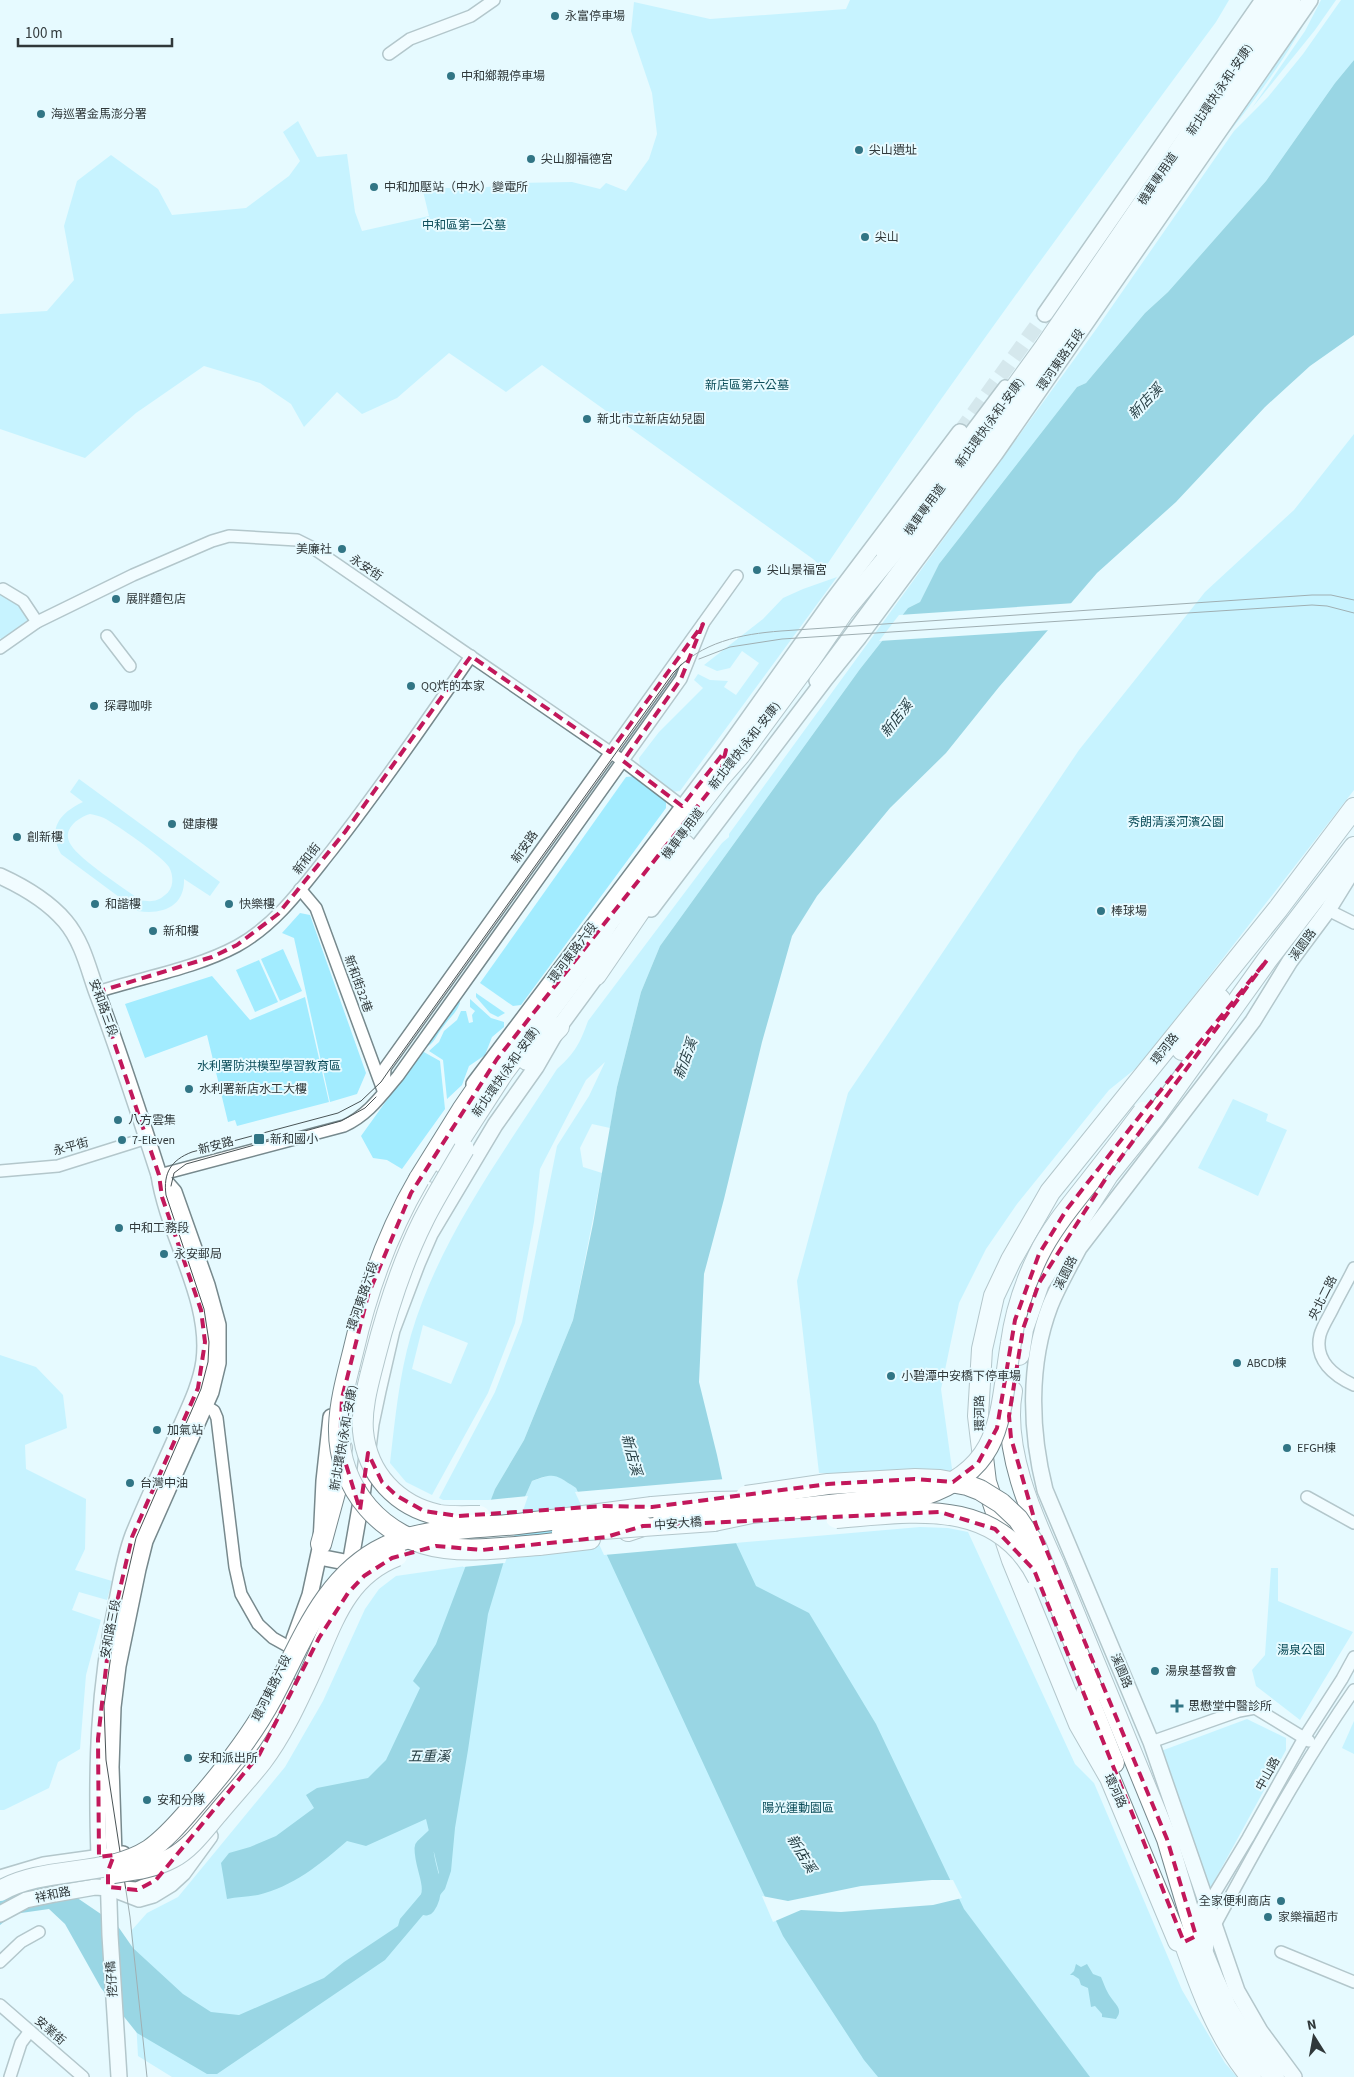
<svg xmlns="http://www.w3.org/2000/svg" width="1354" height="2077" viewBox="0 0 1354 2077" font-family="'Source Sans 3','Noto Sans TC',sans-serif">
  <rect width="100%" height="100%" fill="#e6faff"/>
  <!-- green -->
  <g fill="#a2ecff" fill-rule="evenodd">
    <path d="M850,0h379l-13,22c-133,180 -267,361 -392,547l-11,-10 -271,-194 -36,27 -57,-39 -52,45 -35,16 -25,-22 -33,35 -13,-23 -31,-21 -56,-17 -68,47 -51,45 -85,-29v-115l47,-3 27,-31 -10,-54 13,-45 34,-26 47,34 14,26 74,-7 43,-32 11,-15 -17,-29 15,-11 19,36 30,-3 8,58 7,19 67,-15 -7,-29 52,2 42,-6 56,-1 28,7 6,-6 20,8 23,-32 8,-25 -5,-41 -21,-62 3,-29 76,17 136,-10z"/>
    <path d="M1316,0c-29,63 -76,117 -118,173z"/>
    <path d="M1321,0h15l-21,30 -63,78 53,-77z"/>
    <path d="M1341,0h13v60l-19,23 -69,98 -98,111 -23,21 -59,70 -9,4 -138,177 -19,38 -12,6 -48,61 -200,277 -19,46 -24,95 -7,41 -18,-4 -12,24 3,19 19,6 -29,147 -49,120 -29,49 -4,11h-48l-4,-2 56,-106 27,-70 35,-176 32,-50 16,-34 -19,18 -46,89 -6,53 -19,101 -27,70 -56,102 -26,-13 -16,-19c5,-43 9,-87 21,-128 29,-98 92,-181 146,-266 18,-16 23,-26 31,-48l134,-178 7,-6v-3l368,-506 137,-197 34,-34 35,-43zM423,1325l45,18 -17,41 -39,-15z"/>
    <path d="M1354,434v356l-214,275 -31,25 -92,114 -31,45 -27,54 -18,86 12,87 -134,-3 -22,-192 51,-188 231,-343 126,-158 89,-82z"/>
    <path d="M837,577l-157,214 -8,1 -32,-26 -1,-8 20,-26 44,-44 -9,-8 4,-6 12,6 18,1 -4,6 12,8 23,-32 -17,-12 -12,17 -13,3 -13,-6 59,-46 20,-21 20,-9z"/>
    <path d="M0,590l17,8 14,25 -28,18 -3,-3z"/>
    <path d="M635,776l31,23v9l-145,197 -8,1 -33,-23 146,-206z"/>
    <path d="M79,779l141,103 -10,14 -26,-17c1,27 -21,36 -46,32l-77,-57c-14,-26 -1,-41 22,-52l-13,-10zM90,814c5,1 10,2 14,4 13,7 58,38 65,49 5,9 5,22 -4,28 -8,7 -15,7 -25,5 -16,-12 -60,-40 -69,-55 -10,-15 6,-27 19,-31z"/>
    <path d="M300,913l10,2 56,158 -9,21 -27,8 -36,-164 -12,-5z"/>
    <path d="M283,949l19,42 -22,10 -19,-42z"/>
    <path d="M259,960l19,42 -23,10 -19,-42z"/>
    <path d="M212,976l38,44 55,-23 24,105 -92,24 -2,-6 -7,2 -21,-87 -62,23 -20,-54z"/>
    <path d="M476,993l29,20 -7,4 -8,-4 -14,-16z"/>
    <path d="M470,999l21,19 13,4v5l-12,10 -7,18 -16,11 -7,19 -15,14 -4,-39 -14,-9 10,-9 5,-11 13,-11 4,-9h5l3,12 4,-1 -1,-7 3,-4 -5,-4z"/>
    <path d="M459,1001l1,2c-5,12 -10,14 -17,24 -7,8 -8,17 -19,21z"/>
    <path d="M422,1051l18,10 5,48 -43,60 -15,-9 -14,-2 -12,-22z"/>
    <path d="M1233,1099l35,15 -2,7 21,9 -29,66 -60,-28z"/>
    <path d="M0,1355l36,12 27,28 4,33 -42,17 1,24 60,30 -1,50 -10,21 37,11 -5,19 -28,-8 -7,18 29,10 -15,55 -6,74 -22,13 -9,26 -45,22h-4z"/>
    <path d="M550,1475l8,1 18,12 31,66 313,-27 28,1 20,4 107,232 19,19 88,207 43,73 12,14h-1065l-34,-21 -7,-125 16,-18 31,-16 107,-130 38,-66 42,-92 14,-20 17,-13 70,-10 54,-58 12,-27z"/>
    <path d="M1271,1568h7v33l75,31 -53,88 -44,-34 -4,-16 13,-15z"/>
    <path d="M1247,1719l39,19v12l-76,139 -49,-138z"/>
    <path d="M1354,1721v33l-12,-6z"/>
  </g>
  <!-- water -->
  <g fill="#3dacc3">
    <path d="M1354,60v275l-44,31 -45,41 -89,95 -79,71 -98,114 -53,66 -56,55 -73,88 -25,40 -30,106 -38,157 -20,75 -5,108 18,73 19,88 20,43 53,27 67,111 88,185 126,168h-212l-14,-17 -81,-124 -207,-448c-21,-13 -20,-16 -44,-7l-12,27 -32,106 -20,136 -13,78 -4,43 -6,18 -60,71 -168,114h-10l-70,-41 -36,-45 -36,-64 -16,-15 -35,5 -14,11v-43l48,-4 69,47 16,23 50,46 28,18 28,3 85,-37 20,-16 54,-36 2,-7 39,-46 -13,-54 -60,27 -19,-5c-26,23 -55,46 -89,54 -10,2 -21,2 -31,4l-6,-36 8,-10 21,-6 26,-11 38,-28 -8,-13 11,-7 51,-10 18,-18 34,-72 -7,-7 23,-37 59,-155 29,-49 49,-120 20,-96 24,-137 24,-95 19,-46 200,-277 48,-61 12,-6 19,-38 138,-177 9,-4 59,-70 23,-21 98,-111 69,-98z"/>
    <path d="M1076,1964l5,3 6,-3 6,10 8,3c3,7 6,16 11,22 5,7 11,11 4,20l-14,-2v-3l-7,-8 -4,1 -3,-19 -7,-3 -2,-6 -6,-4h-3l4,-4z"/>
  </g>
  <!-- pier -->
  <g fill="#e6faff">
    <path d="M1075,603l-23,27 -173,11 20,-26z"/>
    <path d="M725,1479l13,64 -134,12 -29,-63z"/>
    <path d="M528,1496l-23,67 -42,4 25,-67z"/>
    <path d="M932,1880h21l9,18 -29,7 -92,7 -40,-2 -28,12 -11,-26 26,5 73,-15z"/>
  </g>
  <g fill="none" stroke-linecap="round" stroke-linejoin="round">
    <!-- river -->
    <path stroke="#3dacc3" stroke-width="19" d="M426,1906c13,-19 -2,-36 -2,-58l18,-17 1,-11"/>
    <!-- secondary-tunnel -->
    <path stroke="#c2d3d8" stroke-width="15" stroke-dasharray="15 8" stroke-linecap="butt" d="M960,432l85,-118"/>
    <defs>
      <g id="street">
        <path d="M389,54l21,-15 61,-23 23,-16"/>
        <path d="M881,551l124,-165"/>
        <path d="M3,589l20,12 14,21"/>
        <path d="M107,636l23,30"/>
        <path d="M0,648l37,-26 96,-47 79,-34 17,-5 68,4 16,8 310,213 59,45"/>
        <path d="M815,681l125,-168 171,-239 169,-249 15,-25"/>
        <path d="M300,889l16,19 67,182"/>
        <path d="M1328,910l26,13"/>
        <path d="M97,992c46,-15 97,-23 140,-46 40,-22 67,-61 95,-96 49,-63 94,-128 139,-194"/>
        <path d="M384,1092l1,-24 352,-492"/>
        <path d="M0,1171l58,-5 89,-28"/>
        <path d="M159,1175l185,-49c24,-11 37,-30 54,-50l283,-397 22,-55"/>
        <path d="M1354,1268c-7,14 -15,28 -22,42 -4,8 -10,17 -12,25 -6,25 14,41 34,50"/>
        <path d="M199,1402l15,9 3,7 18,149 6,27 17,30 15,14 18,10"/>
        <path d="M1307,1497l47,26"/>
        <path d="M1151,1742l88,-31 16,-3 54,33"/>
        <path d="M1207,1906l41,-68 56,-100 38,-59 12,-22"/>
        <path d="M1215,1925c43,-80 87,-160 139,-235"/>
        <path d="M1281,1952l73,30"/>
        <path d="M0,1962l21,-20 18,-10"/>
        <path d="M0,2005l83,72"/>
        <path d="M10,2077l11,-34 9,-12"/>
      </g>
      <g id="secondary">
        <path d="M1045,314l218,-314"/>
        <path d="M0,876c24,11 48,25 65,45 17,20 23,46 31,69 23,61 43,123 63,185 9,61 53,124 45,186 -3,22 -13,43 -22,63 -16,37 -34,74 -49,111 -8,21 -12,45 -16,66 -19,88 -21,167 -18,256l6,8"/>
        <path d="M651,909l175,-231 33,-41 136,-183 315,-454"/>
        <path d="M474,1084l252,-334 104,-146 130,-172"/>
        <path d="M319,1557l31,6"/>
        <path d="M348,1576l14,-80 9,-72 7,-33 14,-61 25,-66 13,-30 65,-109 41,-58 23,-40 44,-60"/>
        <path d="M294,1639l16,-44 11,-51 3,-63 7,-64"/>
        <path d="M0,1878l44,-13 79,-11"/>
        <path d="M108,1887l31,12 14,-4 18,-11 12,-11 27,-37"/>
        <path d="M0,1914l26,-14 29,-6 40,-7 42,3 29,-13"/>
        <path d="M119,2077l-9,-142 -2,-64 6,-16 -3,-88 2,-60 5,-41 20,-97 7,-28 66,-149 7,-29v-38l-11,-40 -33,-93 -15,-17"/>
        <path d="M1294,2077l-34,-46 -23,-40 -86,-249 -106,-252c-15,-59 -17,-126 5,-184 8,-20 19,-39 29,-58l174,-227 37,-60 38,-51 26,-42"/>
      </g>
      <g id="highway">
        <path d="M596,975l89,-130"/>
        <path d="M1182,1050l38,-51"/>
        <path d="M527,1060l32,-33"/>
        <path d="M444,1164l59,-91 73,-98 32,-53 111,-143 21,-24 70,-95 33,-48 66,-80 68,-91 68,-94 135,-197 100,-150"/>
        <path d="M419,1179l43,-69 22,-32"/>
        <path d="M1019,1355l4,-26 16,-46 69,-108 46,-57 113,-158 87,-113"/>
        <path d="M360,1361l21,-69 23,-59 24,-41"/>
        <path d="M1012,1391c-10,57 19,123 43,175l112,273 29,97 17,42 13,29 23,37 25,33"/>
        <path d="M652,1507l61,-5"/>
        <path d="M628,1531l15,-5 71,-5"/>
        <path d="M321,1544l15,-55 6,-41"/>
        <path d="M539,1545l51,-6"/>
        <path d="M1086,1693l28,70"/>
        <path d="M176,1850l23,-31 56,-69 33,-63"/>
        <path d="M156,1880l26,-28"/>
        <path d="M1183,1939c17,49 35,98 68,138"/>
        <path d="M1184,1942l-6,-1 -68,-163 -31,-54 -67,-164 -26,-78 -8,-66 4,-67 12,-53 17,-36 39,-68 228,-283 76,-101"/>
        <path d="M1203,1948l4,-42"/>
      </g>
    </defs>
    <!-- street casing -->
    <use href="#street" stroke="#77898d" stroke-width="14"/>
    <!-- secondary casing -->
    <use href="#secondary" stroke="#77898d" stroke-width="18"/>
    <!-- highway casing -->
    <use href="#highway" stroke="#77898d" stroke-width="22"/>
    <!-- street -->
    <use href="#street" stroke="#fff" stroke-width="11"/>
    <!-- secondary -->
    <use href="#secondary" stroke="#fff" stroke-width="15"/>
    <!-- highway -->
    <use href="#highway" stroke="#fff" stroke-width="20"/>
    <!-- tram -->
    <g stroke="#4a5456" stroke-width="1">
      <path d="M699,659l31,-12 52,-8 530,-34 15,1 27,7"/>
      <path d="M171,1186l3,-13 12,-9 155,-43 24,-13 11,-11"/>
      <path d="M147,2077l-17,-160 -24,-157 -2,-54 10,-73 22,-95 65,-149 7,-27 1,-20 -5,-33 -38,-114c-3,-22 5,-35 26,-43l146,-39 23,-12 20,-19 9,-13 283,-396c28,-31 68,-39 108,-42l531,-36h19l23,5"/>
    </g>
    <defs>
      <g id="highway-bridge">
        <path d="M464,1149c-14,24 -29,48 -41,72 -22,44 -36,89 -48,136 -6,24 -14,50 -12,74 4,43 34,75 76,84 13,2 28,1 41,1"/>
        <path d="M419,1179c-31,53 -52,112 -66,173 -6,24 -13,49 -14,74 -2,62 44,115 106,122 32,4 63,-1 94,-3"/>
        <path d="M746,1496l82,-12 87,-5 25,1 27,5 13,5 21,13 17,16 18,27 57,145"/>
        <path d="M713,1502l50,-1"/>
        <path d="M836,1518c76,-6 161,-22 202,60"/>
        <path d="M714,1521l38,-8 172,-18c81,-27 75,-81 87,-152 4,-31 14,-60 27,-87 13,-27 34,-52 52,-75 18,-23 36,-46 53,-69"/>
        <path d="M562,1532l81,-6"/>
        <path d="M113,1873c21,-3 40,-5 59,-15 19,-10 32,-29 46,-45 14,-17 30,-34 44,-52 19,-25 33,-55 46,-83 23,-49 34,-101 89,-122"/>
        <path d="M0,1891c46,-26 105,-13 149,-41 16,-11 29,-26 41,-40 31,-35 60,-71 82,-112 30,-56 52,-122 113,-151 38,-19 91,-19 133,-23 44,-5 89,-11 134,-17"/>
      </g>
    </defs>
    <!-- highway-bridge casing -->
    <use href="#highway-bridge" stroke="#77898d" stroke-width="22" stroke-linecap="butt"/>
    <!-- highway-bridge -->
    <use href="#highway-bridge" stroke="#fff" stroke-width="20"/>
  </g>
  <!-- marked area -->
  <path d="M0 0H1354V2077H0ZM703,624l-22,55 -58,82 59,45 44,-56 -7,29 -222,280 -86,134 -43,102 -26,103 -2,47 20,65 8,-57 14,29 15,14 27,15 34,5 146,-10 48,1 176,-23 87,-5 38,3 25,-19 19,-35 18,-108 24,-66 28,-45 76,-97 124,-152 -159,215 -69,108 -16,46 -14,87 2,22 25,87 131,314 29,97 -12,6 -150,-372 -39,-41 -55,-17 -297,14 -37,11 -124,13 -46,-4 -44,12 -28,18 -16,17 -29,45 -60,117 -103,125 -19,10 -29,-3v-16l6,-16 -15,2 -1,-118 12,-107 22,-95 66,-149 7,-46 -4,-32 -39,-113 -3,-22 -62,-183 115,-35 25,-12 41,-31 67,-82 126,-176 139,96z" fill="#e6faff" fill-opacity=".55" fill-rule="evenodd"/>
  <path fill="none" stroke="#c2185b" stroke-width="4" stroke-dasharray="10 6" stroke-linejoin="round" d="M703,624l-22,55 -58,82 59,45 44,-56 -7,29 -222,280 -86,134 -43,102 -26,103 -2,47 20,65 8,-57 14,29 15,14 27,15 34,5 146,-10 48,1 176,-23 87,-5 38,3 25,-19 19,-35 18,-108 24,-66 28,-45 76,-97 124,-152 -159,215 -69,108 -16,46 -14,87 2,22 25,87 131,314 29,97 -12,6 -150,-372 -39,-41 -55,-17 -297,14 -37,11 -124,13 -46,-4 -44,12 -28,18 -16,17 -29,45 -60,117 -103,125 -19,10 -29,-3v-16l6,-16 -15,2 -1,-118 12,-107 22,-95 66,-149 7,-46 -4,-32 -39,-113 -3,-22 -62,-183 115,-35 25,-12 41,-31 67,-82 126,-176 139,96z"/>
  <!-- markers -->
  <g fill="#317585" stroke="#e6faff" stroke-width="2">
    <circle cx="555" cy="16" r="5"/>
    <circle cx="451" cy="76" r="5"/>
    <circle cx="41" cy="114" r="5"/>
    <circle cx="859" cy="150" r="5"/>
    <circle cx="531" cy="159" r="5"/>
    <circle cx="374" cy="187" r="5"/>
    <circle cx="865" cy="237" r="5"/>
    <circle cx="587" cy="419" r="5"/>
    <circle cx="342" cy="549" r="5"/>
    <circle cx="757" cy="570" r="5"/>
    <circle cx="116" cy="599" r="5"/>
    <circle cx="411" cy="686" r="5"/>
    <circle cx="94" cy="706" r="5"/>
    <circle cx="172" cy="824" r="5"/>
    <circle cx="17" cy="837" r="5"/>
    <circle cx="95" cy="904" r="5"/>
    <circle cx="229" cy="904" r="5"/>
    <circle cx="1101" cy="911" r="5"/>
    <circle cx="153" cy="931" r="5"/>
    <circle cx="189" cy="1089" r="5"/>
    <circle cx="118" cy="1120" r="5"/>
    <rect x="253" y="1133" width="12" height="12" rx="2.5"/>
    <circle cx="122" cy="1140" r="5"/>
    <circle cx="119" cy="1228" r="5"/>
    <circle cx="164" cy="1254" r="5"/>
    <circle cx="1237" cy="1363" r="5"/>
    <circle cx="891" cy="1376" r="5"/>
    <circle cx="157" cy="1430" r="5"/>
    <circle cx="1287" cy="1448" r="5"/>
    <circle cx="130" cy="1483" r="5"/>
    <circle cx="1155" cy="1671" r="5"/>
    <path d="M1174.5 1698.5h5v5h5v5h-5v5h-5v-5h-5v-5h5z"/>
    <circle cx="188" cy="1758" r="5"/>
    <circle cx="147" cy="1800" r="5"/>
    <circle cx="1281" cy="1901" r="5"/>
    <circle cx="1268" cy="1917" r="5"/>
  </g>
  <g text-anchor="middle" dominant-baseline="central" stroke-width="4" stroke-linejoin="round" paint-order="stroke">
    <!-- poi labels -->
    <g font-size="12" fill="#30383a" stroke="#e6faff" text-anchor="start">
      <text x="565" y="16">永富停車場</text>
      <text x="461" y="76">中和鄉親停車場</text>
      <text x="51" y="114">海巡署金馬澎分署</text>
      <text x="869" y="150">尖山遺址</text>
      <text x="541" y="159">尖山腳福德宮</text>
      <text x="384" y="187">中和加壓站（中水）變電所</text>
      <text x="875" y="237">尖山</text>
      <text x="597" y="419">新北市立新店幼兒園</text>
      <text x="332" y="549" text-anchor="end">美廉社</text>
      <text x="767" y="570">尖山景福宮</text>
      <text x="126" y="599">展胖麵包店</text>
      <text x="421" y="686">QQ炸的本家</text>
      <text x="104" y="706">探尋咖啡</text>
      <text x="182" y="824">健康樓</text>
      <text x="27" y="837">創新樓</text>
      <text x="105" y="904">和諧樓</text>
      <text x="239" y="904">快樂樓</text>
      <text x="1111" y="911">棒球場</text>
      <text x="163" y="931">新和樓</text>
      <text x="199" y="1089">水利署新店水工大樓</text>
      <text x="128" y="1120">八方雲集</text>
      <text x="270" y="1139">新和國小</text>
      <text x="132" y="1140">7-Eleven</text>
      <text x="129" y="1228">中和工務段</text>
      <text x="174" y="1254">永安郵局</text>
      <text x="1247" y="1363">ABCD棟</text>
      <text x="901" y="1376">小碧潭中安橋下停車場</text>
      <text x="167" y="1430">加氣站</text>
      <text x="1297" y="1448">EFGH棟</text>
      <text x="140" y="1483">台灣中油</text>
      <text x="1165" y="1671">湯泉基督教會</text>
      <text x="1188" y="1706">思懋堂中醫診所</text>
      <text x="198" y="1758">安和派出所</text>
      <text x="157" y="1800">安和分隊</text>
      <text x="1271" y="1901" text-anchor="end">全家便利商店</text>
      <text x="1278" y="1917">家樂福超市</text>
    </g>
    <!-- street labels -->
    <g font-size="12" fill="#30383a" stroke="#e6faff">
      <text transform="translate(1220 90) rotate(-56)">新北環快(永和-安康)</text>
      <text transform="translate(1158 179) rotate(-56)">機車專用道</text>
      <text transform="translate(1061 360) rotate(-55)">環河東路五段</text>
      <text transform="translate(990 423) rotate(-54)">新北環快(永和-安康)</text>
      <text transform="translate(925 510) rotate(-54)">機車專用道</text>
      <text transform="translate(366 568) rotate(34)">永安街</text>
      <text transform="translate(745 746) rotate(-52)">新北環快(永和-安康)</text>
      <text transform="translate(683 834) rotate(-53)">機車專用道</text>
      <text transform="translate(525 847) rotate(-55)">新安路</text>
      <text transform="translate(307 859) rotate(-52)">新和街</text>
      <text transform="translate(1303 945) rotate(-54)">溪園路</text>
      <text transform="translate(573 953) rotate(-53)">環河東路六段</text>
      <text transform="translate(358 984) rotate(70)">新和街32巷</text>
      <text transform="translate(103 1008) rotate(70)">安和路三段</text>
      <text transform="translate(1165 1049) rotate(-52)">環河路</text>
      <text transform="translate(506 1072) rotate(-55)">新北環快(永和-安康)</text>
      <text transform="translate(216 1146) rotate(-15)">新安路</text>
      <text transform="translate(71 1147) rotate(-15)">永平街</text>
      <text transform="translate(1066 1273) rotate(-63)">溪園路</text>
      <text transform="translate(363 1296) rotate(-71)">環河東路六段</text>
      <text transform="translate(1323 1298) rotate(-63)">央北二路</text>
      <text transform="translate(980 1413) rotate(-91)">環河路</text>
      <text transform="translate(344 1438) rotate(-80)">新北環快(永和-安康)</text>
      <text transform="translate(678 1524) rotate(-5)">中安大橋</text>
      <text transform="translate(111 1629) rotate(-79)">安和路三段</text>
      <text transform="translate(1121 1671) rotate(67)">溪園路</text>
      <text transform="translate(272 1688) rotate(-64)">環河東路六段</text>
      <text transform="translate(1268 1774) rotate(-61)">中山路</text>
      <text transform="translate(1115 1791) rotate(65)">環河路</text>
      <text transform="translate(53 1895) rotate(-12)">祥和路</text>
      <text transform="translate(112 1979) rotate(-94)">挖仔橋</text>
      <text transform="translate(50 2031) rotate(41)">安業街</text>
    </g>
    <!-- park labels -->
    <g font-size="12" fill="#0c4d5a" stroke="#e6faff">
      <text x="464" y="225">中和區第一公墓</text>
      <text x="747" y="385">新店區第六公墓</text>
      <text x="1176" y="822">秀朗清溪河濱公園</text>
      <text x="269" y="1066">水利署防洪模型學習教育區</text>
      <text x="1301" y="1650">湯泉公園</text>
      <text x="798" y="1808">陽光運動園區</text>
    </g>
    <!-- water labels -->
    <g font-size="14" font-style="italic" fill="#263e44" stroke="#e6faff">
      <text transform="translate(1146 402) rotate(-46)">新店溪</text>
      <text transform="translate(897 719) rotate(-52)">新店溪</text>
      <text transform="translate(686 1059) rotate(-70)">新店溪</text>
      <text transform="translate(631 1455) rotate(75)">新店溪</text>
      <text x="429" y="1757">五重溪</text>
      <text transform="translate(801 1854) rotate(59)">新店溪</text>
    </g>
  </g>
  <!-- north arrow -->
  <g transform="translate(1314 2037) rotate(349)" stroke="#e6faff" stroke-width="4" paint-order="stroke">
  <path d="M0-4L9 19L0 12L-9 19Z" fill="#30383a"/>
  <text y="-8" font-size="14" font-weight="bold" text-anchor="middle" fill="#30383a">N</text>
  </g>
  <!-- scale -->
  <path d="M18 38v8h154v-8" fill="none" stroke="#30383a" stroke-width="2.5"/>
  <text x="25" y="38" font-size="15" fill="#30383a" stroke="#e6faff" stroke-width="4" paint-order="stroke">100 m</text>
</svg>
